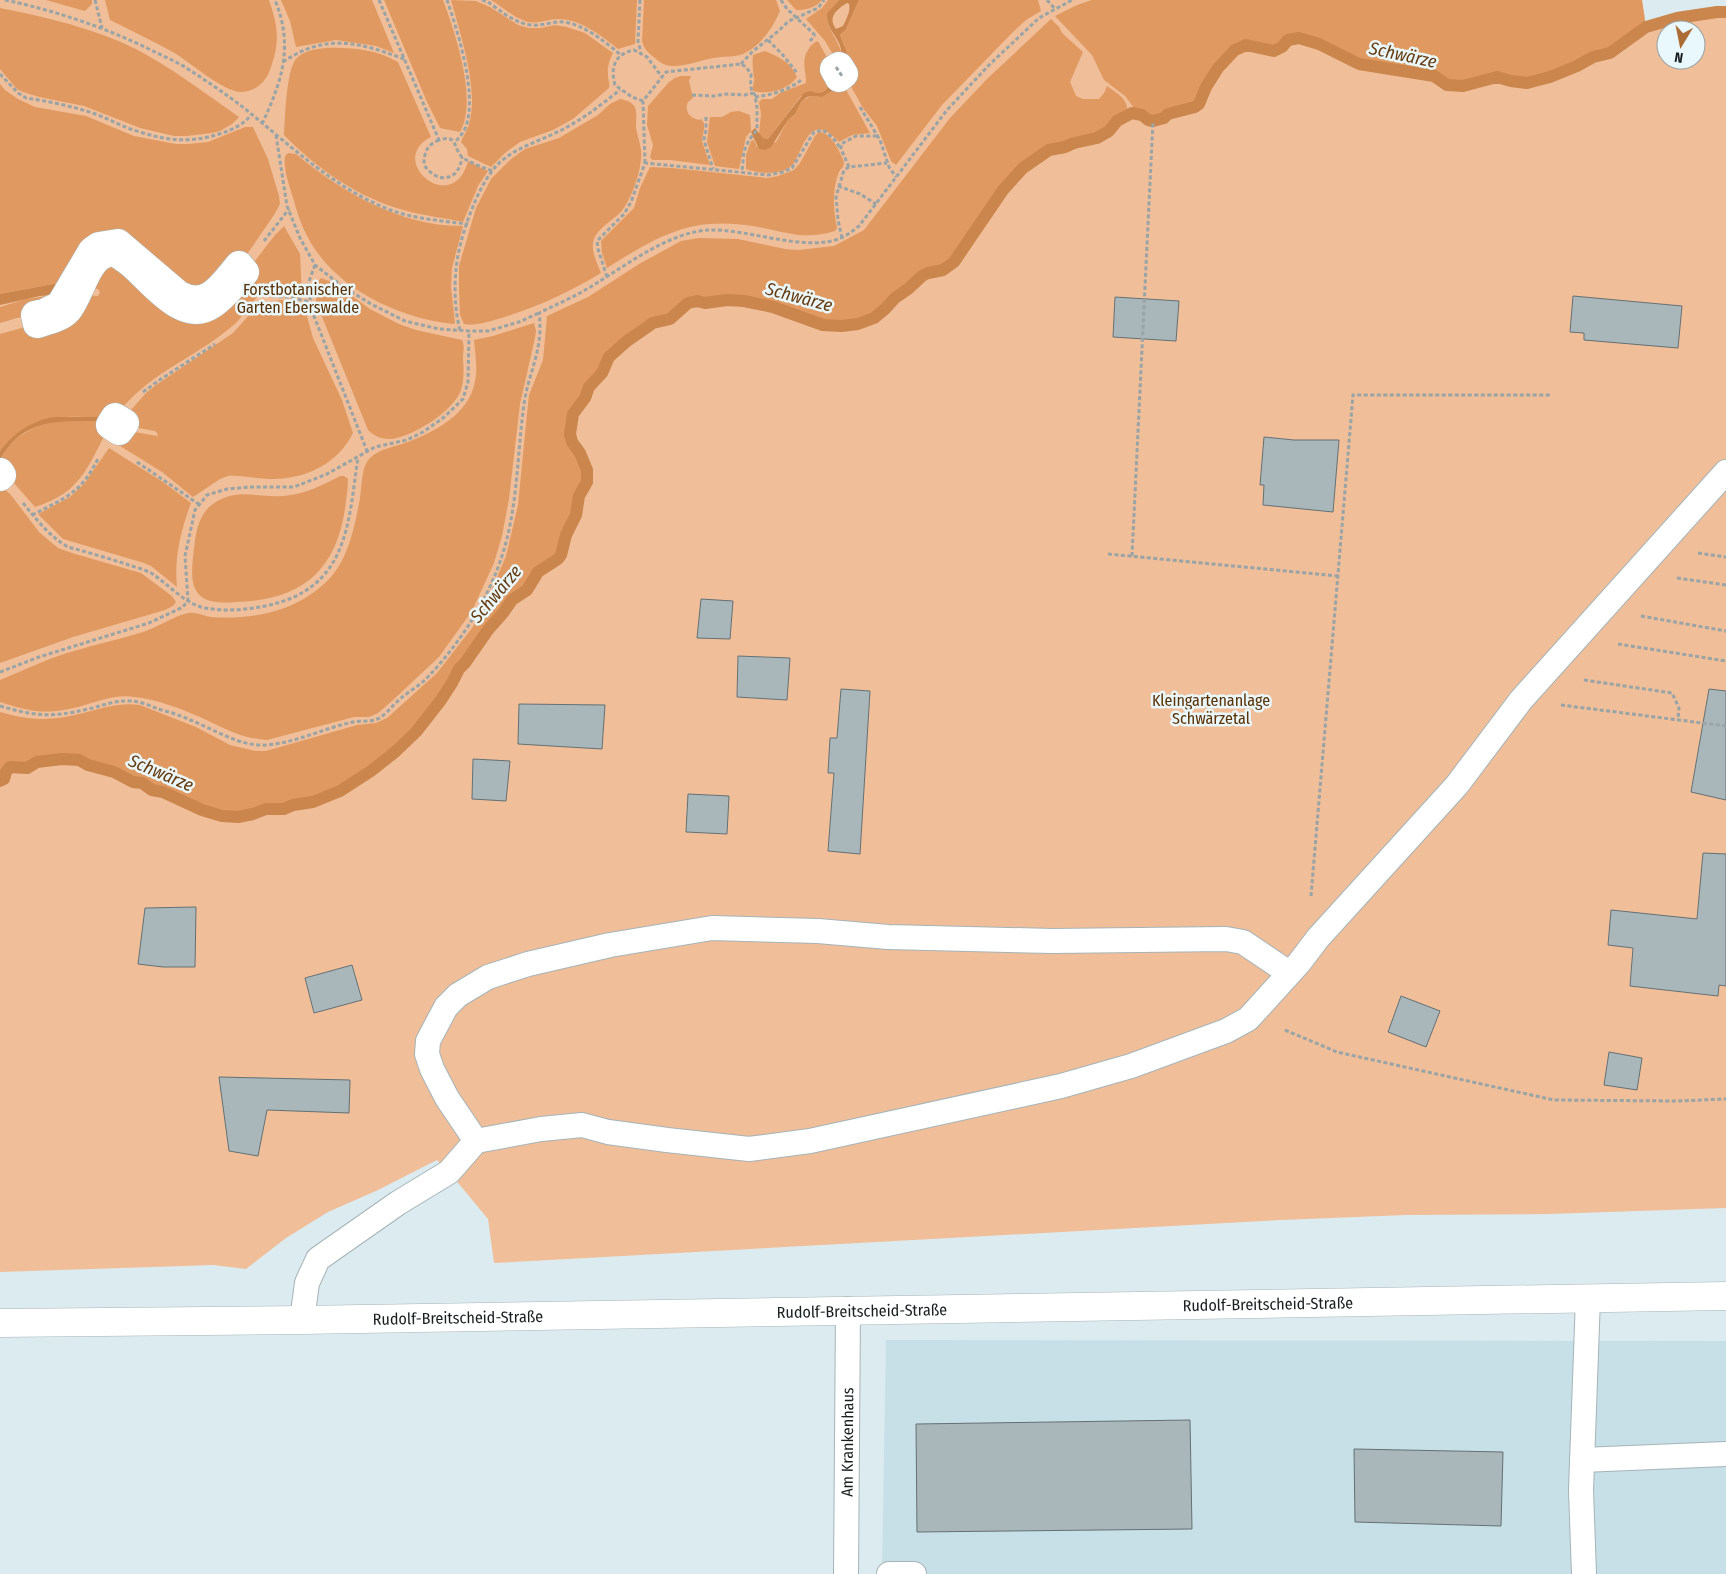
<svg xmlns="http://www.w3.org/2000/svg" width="1726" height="1574" viewBox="0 0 1726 1574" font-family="'Fira Sans Condensed',sans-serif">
  <rect width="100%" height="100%" fill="#dcebef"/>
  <!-- built -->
  <path fill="#c7dfe6" d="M886,1340l840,1v233h-844z"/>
  <!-- green -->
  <path fill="#f0be99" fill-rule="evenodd" d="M0,0h1642l4,27 43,-11 37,-4v1196l-177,6 -143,1 -125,5 -787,43 -6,-44 -39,-47 -12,-12 -59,30 -50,22 -42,26 -40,31 -33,-4 -213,7zM1666,30h30v30h-30z"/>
  <!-- forest -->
  <g fill="#e09a61">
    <path d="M46,0h46v4l-7,7z"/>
    <path d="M105,0h164c9,26 11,41 2,67 -4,14 -15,25 -31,25 -18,-1 -51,-31 -69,-41 -20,-11 -41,-21 -61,-31z"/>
    <path d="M281,0h91l22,53 -18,-7 -40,-6 -40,7 -6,-26z"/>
    <path d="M384,0h59c12,32 35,101 17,132l-20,-4 -13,-26z"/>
    <path d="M451,0l25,1 14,6 28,18 11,3h11l15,-3 12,2 18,6 28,20c-3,6 -6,14 -5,22 0,5 2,8 1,13l-36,31 -20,11 -33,12 -15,11 -14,14 -23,-11 -1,-7 -6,-7c3,-8 8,-14 9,-22 8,-34 -10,-87 -19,-120z"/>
    <path d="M491,0h146l-2,44 -17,5c-16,-13 -38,-30 -59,-30 -10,0 -21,5 -31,3 -15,-4 -25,-15 -37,-22z"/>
    <path d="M644,0h132l4,11c-7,16 -17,32 -33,41 -10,6 -23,4 -34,6 -18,3 -42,16 -57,1 -7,-6 -12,-9 -14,-18z"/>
    <path d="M787,0h35c-7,8 -16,10 -26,10z"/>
    <path d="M828,0h11l-12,13c-1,17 11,24 15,42l-7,3 -10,-17 -19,-22 16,-11z"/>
    <path d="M859,0h179l3,11 -15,9 -15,14 -69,71 -46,60 -5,-4 -14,-35 -14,-18 -19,-34v-29l-4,-10 6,-6z"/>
    <path d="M1092,0h550l4,27 -30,23 -6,3 -17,4 -16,9 -29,11 -22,6 -15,-2 -14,-4 -36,10 -14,-2 -13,-9 -75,-12 -40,-20 -20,-6 -11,2 -6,7 -8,4 -24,-6 -10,1 -5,4 -17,18 -12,19 -7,17 -8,5 -23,5 -4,4 -11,3 -15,-8 -13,-17 -21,-16 -12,-25 -37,-39 22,-11z"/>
    <path d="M0,8c46,9 93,20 136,41 36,19 69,44 103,68l-7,7 -12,7 -8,2 -25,3h-13l-34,-8 -56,-22 -45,-9 -16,-5 -6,-3 -17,-20z"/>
    <path d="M1051,19l8,8 3,6 21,19 -13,30 6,14 7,3h16l5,-6 3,-7c12,9 21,12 21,29l-8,3 -18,17 -7,1 -34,12 -15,3 -14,10 -16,14 -16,19 -46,68 -11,8 -15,3 -6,3 -14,13 -13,9 -10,11 -11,9 -16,6 -17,2 -18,-1 -50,-18 -29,-6 -22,-1 -17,3 -8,-2 -9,2 -18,16 -17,4 -26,18 -18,16 -7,16 -13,14 -4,11 -12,16 -3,20 2,8 8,11 7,17v12l-8,14 -3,19 -10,20 -5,20 -3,4 -20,13 -11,18 -15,10 -9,13 -15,17 -23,33 -6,6 -5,11 -13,20 -25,32 -21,20 -24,19 -31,20 -27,11 -20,3 -9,4h-18l-13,5 -15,3 -16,-1 -20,-6 -39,-18 -11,-2 -10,-7 -9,-1 -19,-10 -26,-7 -10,-5 -16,-1 -25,3 -10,6 -17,-1 -4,5 -2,7 -4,2v-69c30,9 53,9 83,1 20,-5 37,-11 57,-8l56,22 34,18 26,6h10l91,-26 19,-2 11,-5 50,-45 35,-45 14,-24 20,-48 12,-51 10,-101 1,-9 14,-35 4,-44 41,-19 51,-33 42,-23 17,-3 40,1 47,10 13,1 36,-4 30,-16 86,-112 37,-39z"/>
    <path d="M818,41l11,20 1,25 -7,6 -22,4 -33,43 -5,-1 -4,-4 2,-20 -2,-12 3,-3h10l8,-6 26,-10c0,-13 -5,-22 2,-33 3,-5 5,-7 10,-9z"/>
    <path d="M325,48c24,-1 51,1 73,14l33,75c-46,23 22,81 37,24l20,10 -10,15 -15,36c-18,-4 -38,-6 -56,-11 -47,-12 -90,-42 -123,-76 1,-16 2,-64 12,-76 7,-8 19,-10 29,-11z"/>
    <path d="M765,51c14,6 26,11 32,26 -9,13 -29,18 -44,14 -1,-6 2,-8 1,-13 -1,-8 -2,-14 -1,-23z"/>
    <path d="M681,76h10l-2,5 4,17 -5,4c-4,10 2,16 11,18l2,-1 3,4v6l-2,12 8,24 -40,-5h-18l-2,-3 3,-12 -6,-20 1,-19 21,-24 6,-4z"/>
    <path d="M839,77l31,56 -18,2 -13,7c-20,-22 -29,-14 -40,11 -2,3 -3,7 -5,10 -9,13 -35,11 -48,6v-14l5,-14 3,-1 3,7 19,-5 12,-22 7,-6 6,-12 9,-6 12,1z"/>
    <path d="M0,84l5,6 13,9 17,8 51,9 48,20 42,8h12l20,-2 37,-15h8l15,32 11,37 1,8 -6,11 -31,45 -39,39 -86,-56 -47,43 -18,-2 -53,10z"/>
    <path d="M620,99c20,4 16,12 16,28 1,8 4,15 5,23 2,17 -9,49 -20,62 -8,8 -23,16 -27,27 -4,10 3,24 7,34 -33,20 -66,35 -103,46 -11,3 -23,7 -34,5l-4,-9 -1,-28v-21l17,-58 15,-29 20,-20 14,-10 34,-11 39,-23 12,-11z"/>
    <path d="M739,111l11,4 1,16 -5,6 -7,32 -24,-3 -8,-24 3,-25h12l9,-5z"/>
    <path d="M819,132c12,0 21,20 25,30 0,6 -3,6 -5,10 -7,18 -6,37 -2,56l-2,3c-31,10 -52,0 -82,-5 -63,-10 -95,10 -146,42l-5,-15 -1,-12 33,-33 6,-20 10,-21 22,1 96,10 10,-2 16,-6 6,-7 15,-27z"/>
    <path d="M288,153l8,1c45,38 106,73 167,72l-11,42 -1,19 4,36 -2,1c-48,-5 -103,-29 -133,-68 -13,-16 -21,-36 -26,-55 -4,-14 -11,-31 -9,-45z"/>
    <path d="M284,226l16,28 2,41c-10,-2 -25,-8 -34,-5 -14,5 -22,23 -32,33 -39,35 -92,51 -122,96 -44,-4 -85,-7 -114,32v-117l50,-14 35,-25 13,1 2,-4 -2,-3 -17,-3 22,-31 69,47 82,-40 21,-27z"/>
    <path d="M321,278l13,5 36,26 29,15 17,6 46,10c3,6 1,12 1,19 1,10 1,22 -2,31 -7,21 -51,49 -72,49 -8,0 -15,-3 -21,-9l-52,-128 1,-19z"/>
    <path d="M62,294l-27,21 -18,3 -17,5v-16l26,-8z"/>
    <path d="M281,300l15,2 8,4 9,32 29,62 11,33c-15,31 -49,47 -83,46 -14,0 -28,-4 -42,-3l-8,3 -27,18 -31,-25 -50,-31 22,-9 24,4 -1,-3 -2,-2 -28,-5 3,-15 16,-18 10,-8 77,-52 26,-29z"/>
    <path d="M534,323l2,8 -1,7 -15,66 -11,95 -7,37 -8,27 -22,48 -33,46 -47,44 -14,12 -9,4h-15l-87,23c-28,-2 -43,-12 -67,-23 -21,-9 -44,-18 -66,-20 -19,-3 -37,5 -56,10 -32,8 -47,5 -78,-5v-22c24,-10 49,-22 74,-29 23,-7 47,-12 69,-19 13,-4 35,-18 46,-19 7,-1 15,3 22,4 43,3 88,-6 119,-39 19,-21 25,-53 30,-80 2,-12 1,-31 10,-40 9,-9 23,-11 35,-15 28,-10 65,-29 70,-62 3,-13 0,-28 -1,-41l19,-4z"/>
    <path d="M62,421h41l7,4c-22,40 -27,67 -75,82l-22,-25 -13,-20c9,-25 37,-39 62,-41z"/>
    <path d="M109,448l54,34 28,21c-10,27 -17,55 -14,84l-26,-21 -7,-3 -81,-24 -25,-25 32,-17 14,-13z"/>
    <path d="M340,476h4l4,3c0,10 -2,20 -3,30 -10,65 -46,91 -109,93 -13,1 -31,2 -39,-10 -8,-12 -4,-31 -3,-44 2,-17 5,-34 19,-44 24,-17 44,-6 70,-8 22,-2 38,-10 57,-20z"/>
    <path d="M0,485l11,10 28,37 19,16 14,5 69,20 31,23 4,6 -3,4 -8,4 -92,27 -73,26z"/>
  </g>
  <!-- water -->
  <g fill="#ca864c" fill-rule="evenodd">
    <path d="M839,0h20l-13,29 -6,6 7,18v7l-14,30 -11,7 -12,-1 -3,1 -6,5 -6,12 -7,6 -17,27 -6,3 -6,-1 -8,-17 4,-4 8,10 5,1 36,-46 7,-2c15,7 20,-7 24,-19 3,-7 7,-14 6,-23 -3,-14 -15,-19 -14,-36zM847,3l2,1c2,7 -3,16 -6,22l-7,3c-9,-12 1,-20 11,-26z"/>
    <path d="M53,284l18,2 -9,8 -22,2 -40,9v-11z"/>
    <path d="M56,417h47v4c-43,0 -80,-4 -103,39v-9c13,-18 34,-32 56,-34z"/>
  </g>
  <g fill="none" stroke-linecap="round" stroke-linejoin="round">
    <!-- stream -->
    <path stroke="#ca864c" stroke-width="12" d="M0,781l4,-2 2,-7 4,-5 17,1 10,-6 25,-3 17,1 9,5 26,7 19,10 9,1 10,7 11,2 39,18 20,6 16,1 15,-3 13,-5h18l9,-4 20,-3 27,-11 31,-20 24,-19 21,-20 25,-32 11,-17 7,-14 6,-6 23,-33 15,-17 9,-13 15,-10 11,-18 20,-13 3,-4 5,-20 10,-20 3,-19 8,-14v-12l-7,-17 -8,-11 -2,-8 3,-20 12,-16 4,-11 13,-14 7,-16 18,-16 26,-18 17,-4 18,-16 9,-2 8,2 22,-3 17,1 29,6 50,18 18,1 17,-2 16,-6 11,-9 10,-11 13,-9 14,-13 6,-3 15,-3 11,-8 49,-72 20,-22 26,-18 16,-3 9,-4 23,-5 12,-7 8,-10 15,-8 10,2 6,5 5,1 11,-3 4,-4 27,-7 4,-3 7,-17 12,-19 17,-18 11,-5 28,6 8,-4 6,-7 11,-2 20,6 40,20 75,12 13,9 16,1 34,-9 14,4 16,2 23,-6 27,-11 16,-9 17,-4 36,-26 31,-9 40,-6h9"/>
  </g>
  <!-- building -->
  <g fill="#a9b7bb" stroke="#647174">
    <path d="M1573,296l109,10 -4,42 -94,-8v-7l-14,-1z"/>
    <path d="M1115,297l64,4 -3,40 -63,-4z"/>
    <path d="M1264,437l30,3h45l-6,72 -70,-7 1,-20h-4z"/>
    <path d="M701,599l32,2 -3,38 -33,-1z"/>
    <path d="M738,656l52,2 -3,42 -50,-3z"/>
    <path d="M841,689l29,2 -10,163 -32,-3 6,-78h-6l2,-35h7z"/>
    <path d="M1709,689l17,2v109l-35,-8z"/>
    <path d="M519,704l86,1 -3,44 -84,-5z"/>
    <path d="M473,759l37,2 -4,40 -34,-2z"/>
    <path d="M688,794l41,2 -2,38 -41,-2z"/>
    <path d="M1703,853l23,1v132l-7,-1 -1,11 -88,-10 3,-38 -25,-3 3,-35 86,9z"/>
    <path d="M196,907l-1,60h-32l-25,-3 7,-56z"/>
    <path d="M352,965l10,35 -48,13 -9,-35z"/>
    <path d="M1401,996l39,15 -14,36 -38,-15z"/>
    <path d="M1609,1052l33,6 -5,32 -33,-5z"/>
    <path d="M219,1077l131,3 -1,33 -82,-3 -9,46 -29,-5z"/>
    <path d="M1190,1420l2,109 -275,3 -1,-108z"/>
    <path d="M1354,1449l149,3 -2,74 -146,-4z"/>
  </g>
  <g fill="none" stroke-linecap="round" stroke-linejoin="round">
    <defs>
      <g id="service">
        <path d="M476,1141l-29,-43 -15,-29 -5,-15 1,-13 18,-34 12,-12 30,-18 40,-13 82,-19 102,-17 106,3 70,6 164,4 174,-2 17,3 46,31"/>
        <path d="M302,1320l5,-37 11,-24 80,-56 51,-31 27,-31 65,-12 41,-4 26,7 59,8 82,9 61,-8 251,-55 70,-20 95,-35 22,-12 51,-56 19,-25 139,-153 64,-85 205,-228"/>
        <path d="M1582,1460l144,-6"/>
        <path id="s1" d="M846,1574l2,-265"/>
        <path d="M889,1574h25"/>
        <path d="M1584,1574l-3,-84 7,-192"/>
      </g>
      <g id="pedestrian">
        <path d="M839,66l5,8 -5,4 -5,-9z"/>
        <path d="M118,243l61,52c29,15 43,-10 60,-30l6,7c-10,10 -20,24 -32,32 -31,22 -62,-25 -84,-42 -6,-4 -13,-11 -20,-9 -23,4 -28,42 -41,57 -7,8 -21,11 -31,14l-2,-9 9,-2 16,-8 32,-54 7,-5z"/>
        <path d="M115,417l10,6 -6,8 -9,-6z"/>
        <path d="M0,472l2,3 -2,2"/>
      </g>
      <g id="minor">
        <path id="s2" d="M0,1323l302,-3 1424,-24"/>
      </g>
    </defs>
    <!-- service casing -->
    <use href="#service" stroke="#a6b4b8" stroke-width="26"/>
    <!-- pedestrian casing -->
    <use href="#pedestrian" stroke="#a6b4b8" stroke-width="29"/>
    <!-- minor casing -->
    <use href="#minor" stroke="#a6b4b8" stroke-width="29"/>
    <!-- path -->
    <g stroke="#99a4a7" stroke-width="3" stroke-dasharray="4 2.5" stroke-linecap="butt">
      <path d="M5,0c52,11 102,28 150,52 10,5 20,9 30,15 20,13 41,27 59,41 47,38 92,82 149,103 23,8 50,10 75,13"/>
      <path d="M95,0l7,28"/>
      <path d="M379,0l60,140c19,-6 14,8 23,17 6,5 23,11 30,14"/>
      <path d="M447,0c11,32 29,90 20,123 -2,8 -7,14 -12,19"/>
      <path d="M482,0l6,2c13,9 29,23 45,23 10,1 20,-4 31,-3 21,3 41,20 57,33"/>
      <path d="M640,0l-2,41 3,11"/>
      <path d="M781,0l6,9 28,26"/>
      <path d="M1047,0l8,9"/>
      <path d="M768,40l14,14 16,20"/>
      <path d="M810,41l5,-6"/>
      <path d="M283,62c42,-29 76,-20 121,-3"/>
      <path d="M741,64l11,-12 24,-19 13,-12 29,-13 6,-8"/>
      <path d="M0,74l18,19 8,5c20,3 41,7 60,13 19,5 35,16 54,21 28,9 51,11 79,2 13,-4 24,-9 32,-19"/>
      <path d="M692,95l21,1 14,-2 18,1 8,-2"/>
      <path d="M755,97c16,-2 34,-7 46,-17"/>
      <path d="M643,101l-11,-4 -17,-12c-5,-18 0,-31 19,-35l13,7 15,20"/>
      <path d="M860,107l20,33 9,27 7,10"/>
      <path d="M706,117v13l-2,10 9,29"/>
      <path d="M262,124c20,-43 32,-78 13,-124"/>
      <path d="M276,135l11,71 13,32 15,27 27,21 29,18 34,17 34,8 30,2h19l31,-9 20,-9"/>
      <path d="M439,140c-12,5 -15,12 -15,25 13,19 35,17 38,-8"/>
      <path d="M645,163l-2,-62 23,-29 75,-8 5,3 5,7c0,8 -2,15 4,21l2,13v22l-8,10 -5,11 -2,21"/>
      <path d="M849,167l-8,-18v-5l15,-8h22"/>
      <path d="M838,186l22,8 16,10"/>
      <path d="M842,238l-4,-18 -2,-23 8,-27 5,-3 38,-4"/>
      <path d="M264,241l25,-32"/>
      <path d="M315,265l-7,19 4,27 55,140"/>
      <path d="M607,277l-9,-28 -1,-8 27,-27 7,-12 14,-39 123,12 15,-3 9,-4 22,-36 9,-2 10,8 8,11"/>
      <path d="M272,296l16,1 23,5"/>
      <path d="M460,330c-5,-18 -6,-42 -4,-60 2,-29 21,-84 41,-105 19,-19 48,-25 70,-38 19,-10 36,-24 53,-37"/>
      <path d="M143,392l18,-13 54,-35"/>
      <path d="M137,462l63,43"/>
      <path d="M23,503c14,17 26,33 45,44 19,5 39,11 58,17 8,3 18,5 25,9 16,10 31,28 50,34 20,5 44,3 64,-1 83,-17 83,-80 93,-149"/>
      <path d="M32,515c19,-10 40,-18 53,-35 5,-6 9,-14 13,-21"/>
      <path d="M1698,553l28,4"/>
      <path d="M1108,554l230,22"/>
      <path d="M1132,556l21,-435"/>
      <path d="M1677,578l49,7"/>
      <path d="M1641,616l85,15"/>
      <path d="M1618,644l108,17"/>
      <path d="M0,672l39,-15 110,-34 34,-16 5,-7 -3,-44 10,-46 12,-15 20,-6 24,-2h43l33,-13 48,-27 32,-7 16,-8 20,-14 20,-19 5,-17 1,-51"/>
      <path d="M1584,680l88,13 7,15 -1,11"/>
      <path d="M1561,705l165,21"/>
      <path d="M0,706c35,10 51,12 88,3 14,-3 27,-9 41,-8 10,0 20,4 29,8 11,3 22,6 32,11 24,9 50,27 76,25 30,-2 58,-17 87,-23 9,-2 20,1 28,-5 7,-5 12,-12 19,-18 8,-7 19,-13 27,-21 33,-35 60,-76 75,-122 16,-49 15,-101 22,-152 5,-34 20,-55 15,-91 14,-7 28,-13 41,-20 38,-21 84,-60 128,-63 39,-2 101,24 135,7 6,-3 11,-7 16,-11l88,-116 42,-45 50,-47 33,-18"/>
      <path d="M1311,896l42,-501h197"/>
      <path d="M1285,1030l52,22 217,48 122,1 50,-2"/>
    </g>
    <!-- service -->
    <use href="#service" stroke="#fff" stroke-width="24"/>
    <!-- pedestrian -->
    <use href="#pedestrian" stroke="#fff" stroke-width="28"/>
    <!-- minor -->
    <use href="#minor" stroke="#fff" stroke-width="28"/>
    <!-- path-bridge -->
    <path stroke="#99a4a7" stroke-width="3" stroke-dasharray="4 2.5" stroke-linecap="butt" d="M836,67l6,9"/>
  </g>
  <g text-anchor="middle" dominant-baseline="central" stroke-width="5" stroke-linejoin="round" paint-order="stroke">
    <!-- park labels -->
    <g font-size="16" fill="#5c2f00" stroke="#e9f8fc">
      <text x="298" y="289">Forstbotanischer<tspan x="298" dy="18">Garten Eberswalde</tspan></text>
      <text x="1211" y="700">Kleingartenanlage<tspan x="1211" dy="18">Schwärzetal</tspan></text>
    </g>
    <!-- street labels -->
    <g font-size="16" fill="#191e20" stroke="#e9f8fc">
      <text stroke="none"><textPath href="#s2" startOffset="1268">Rudolf-Breitscheid-Straße</textPath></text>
      <text stroke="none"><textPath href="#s2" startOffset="862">Rudolf-Breitscheid-Straße</textPath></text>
      <text stroke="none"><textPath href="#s2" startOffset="458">Rudolf-Breitscheid-Straße</textPath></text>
      <text stroke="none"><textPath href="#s1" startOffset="132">Am Krankenhaus</textPath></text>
    </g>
    <!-- water labels -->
    <g font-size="18" font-style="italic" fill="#67390d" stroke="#e9f8fc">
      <text transform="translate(1403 55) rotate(12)">Schwärze</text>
      <text transform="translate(799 297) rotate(15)">Schwärze</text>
      <text transform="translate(496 594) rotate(-50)">Schwärze</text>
      <text transform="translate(161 773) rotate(23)">Schwärze</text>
    </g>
  </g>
  <!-- north arrow -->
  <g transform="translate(1681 45) rotate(190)"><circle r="24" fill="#e9f8fc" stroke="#96a1a4"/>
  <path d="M0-4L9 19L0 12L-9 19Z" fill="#ac6c35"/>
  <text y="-8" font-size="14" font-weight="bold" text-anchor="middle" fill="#191e20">N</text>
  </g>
</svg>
